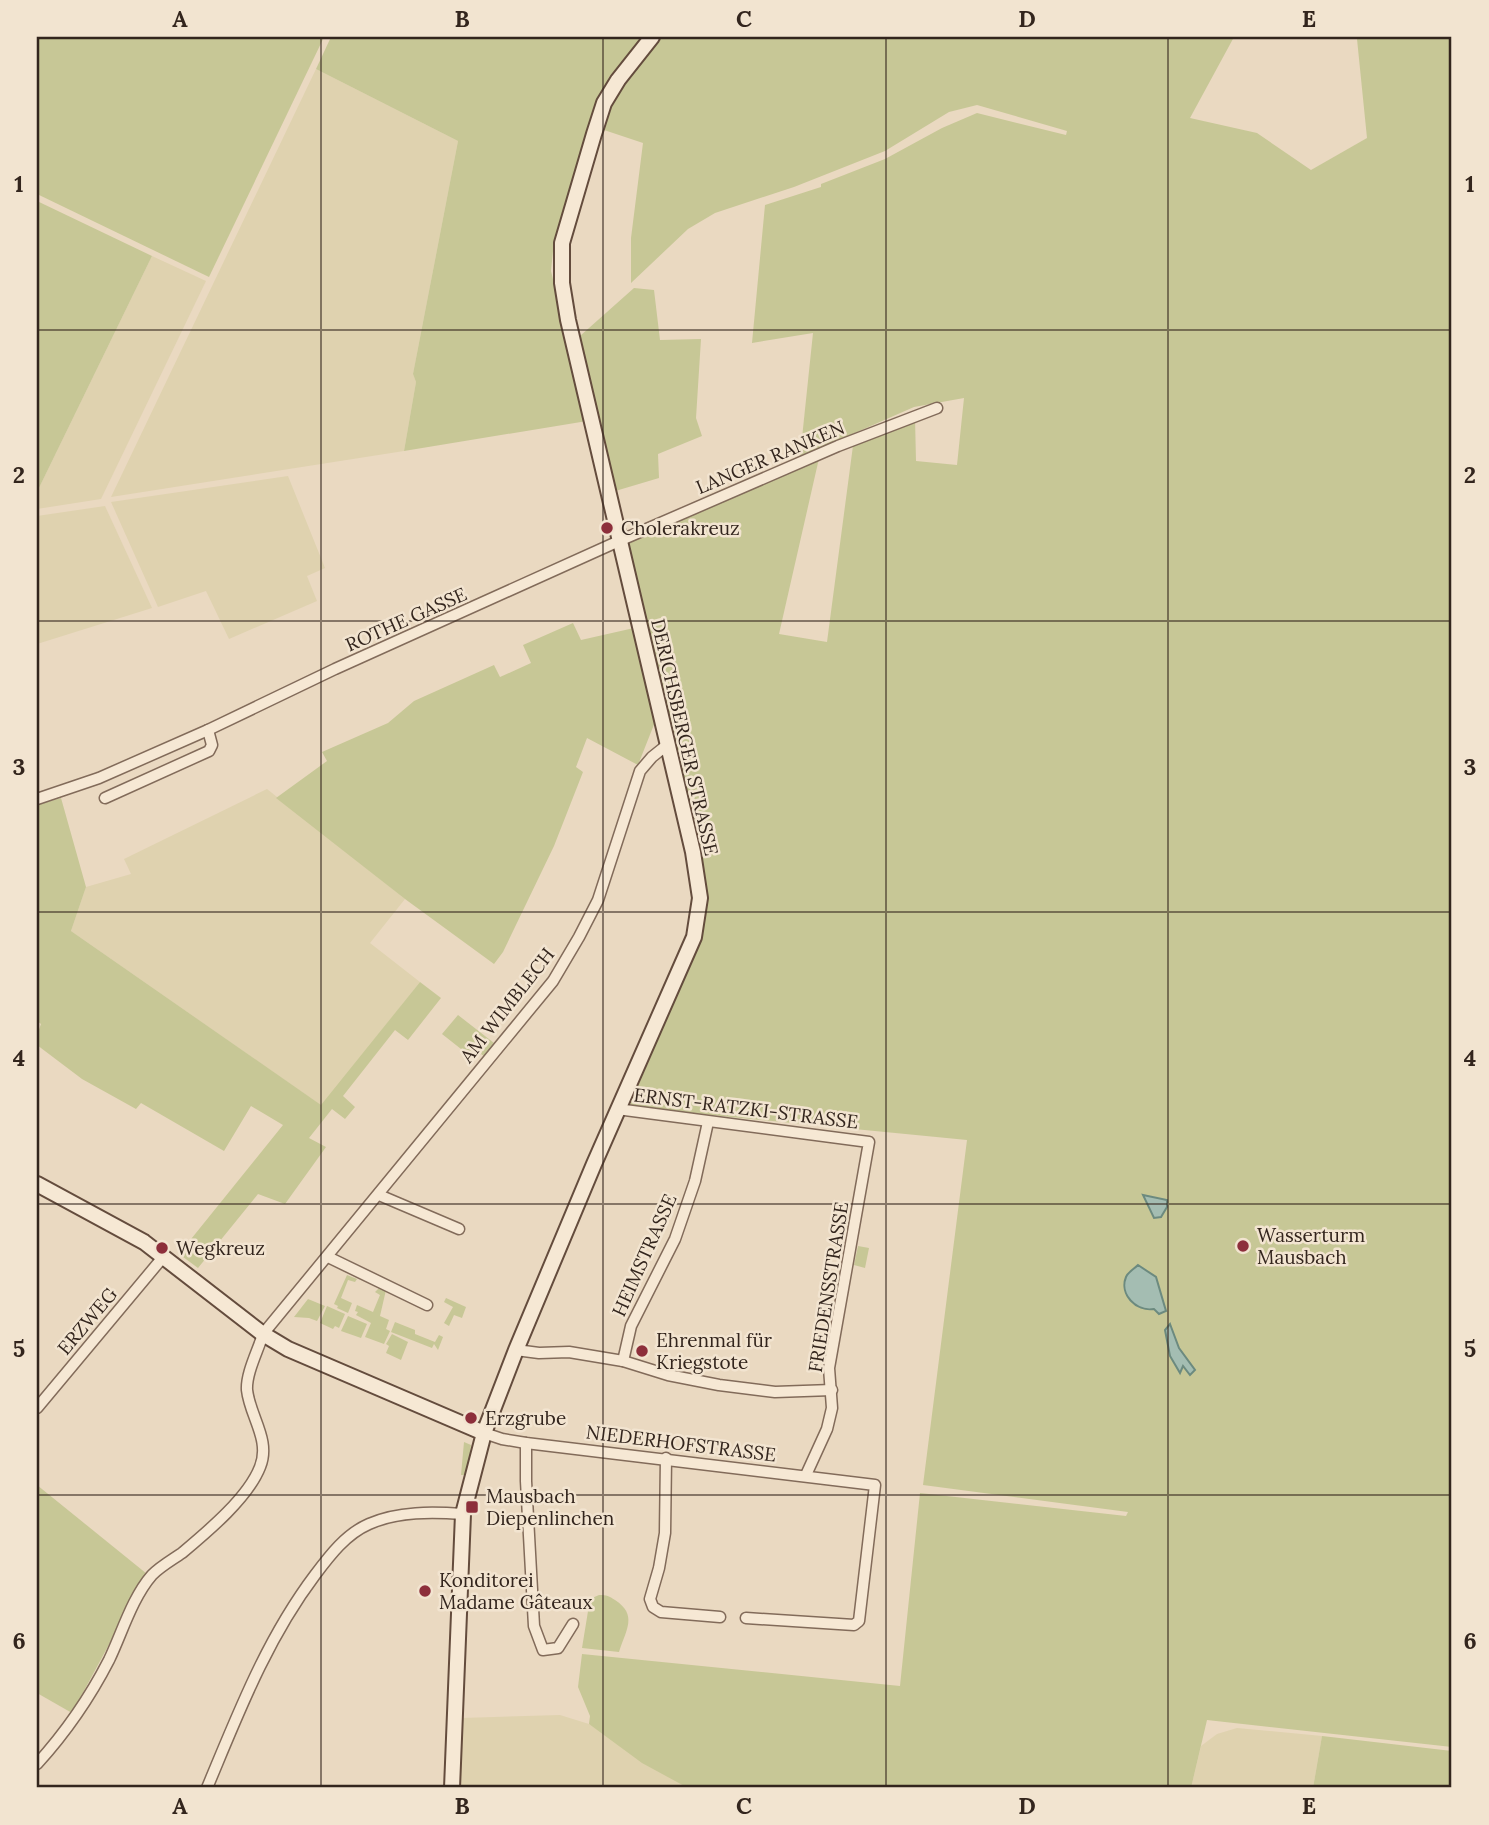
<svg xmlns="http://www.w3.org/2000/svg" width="1489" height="1825" viewBox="0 0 1489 1825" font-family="Lora,serif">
  <rect width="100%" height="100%" fill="#ead9c1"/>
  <!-- farmland -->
  <g fill="#dfd2af">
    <path d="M316,69l142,72 -45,233 3,8 -12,69 -293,46z"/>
    <path d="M152,256l54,25 -105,218 -64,10v-17z"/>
    <path d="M288,476l37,92 -18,8 10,25 -88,38 -23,-48 -48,16 -47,-105z"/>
    <path d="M105,506l47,102 -115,36v-128z"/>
    <path d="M267,789l138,110 -35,44 50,39 -98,124 -251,-175 15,-44 45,-13 -7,-15z"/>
    <path d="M560,1715l29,9 99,64h-230l3,-70z"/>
    <path d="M1237,1728l85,8 -9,52h-122l10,-42 16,-12z"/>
  </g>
  <!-- green -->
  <g fill="#c7c796">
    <path d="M37,37h287l-115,240 -172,-83z"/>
    <path d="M331,37h313l-35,40 -55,164 -3,30 36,150 -183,30 12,-69 -3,-8 45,-233 -142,-72z"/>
    <path d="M658,37h576l-44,81 67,15 54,37 56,-32 -10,-99 -6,-2h101v1710l-245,-27 -16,68h-503l-46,-25 -53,-39 1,-8 -12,-29 4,-33 318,32 20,-193 206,23 2,-4 -205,-27 44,-345 -338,-33 69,-161 6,-24 1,-27 -80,-352 195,-89 -41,180 48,8 27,-204 61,-20 1,43 41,4 7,-67 -50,9 -114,50 13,-124 -61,10 13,-138 56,-18v-3l64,-25 57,-31 35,-15 89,22 1,-4 -90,-26 -28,7 -64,39 -91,36 -79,26 -27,16 -57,54v-45l12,-95 -42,-14 17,-42z"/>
    <path d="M37,201l115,55 -115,236z"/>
    <path d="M634,288l20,2 6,50 41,-1 -5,79 6,18 -44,18 1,24 -47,14 -32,-156z"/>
    <path d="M573,623l8,17 53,-12 21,94 -17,43 -51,-27 -11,29 7,5 -29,74 -51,106 -9,12 -89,-65 -129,-101 51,-37 -5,-9 66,-29 26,-22 80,-36 6,12 31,-14 -8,-18z"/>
    <path d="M61,798l25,89 -15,44 250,174 99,-123 21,16 -33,42 -13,-10 -52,66 12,11 -10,12 -13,-10 -23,29 17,9 -41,57 -27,-10 -60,74 -19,-14 104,-129 -32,-19 -27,45 -83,-48 -5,6 -54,-30 -45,-34v-10l4,-11 -4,-3v-216z"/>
    <path d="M458,1015l36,28 -10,13 -3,-2 -6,6 -33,-26z"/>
    <path d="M858,1246l11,2 -4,20 -11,-3z"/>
    <path d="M347,1275l10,4 -2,3 -7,-2 -7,18 11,5 -4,10 -11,-5 1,-2 -4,-2z"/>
    <path d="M380,1287l6,3 -6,26 9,4 -3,9 4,2 -6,13 -19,-7 6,-14 -15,-8 2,-3 -3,-1 2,-6 16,7 7,-17 -5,-3z"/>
    <path d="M446,1298l20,9 -4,11 -8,-3 -5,11 -5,-3 9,-16 -9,-5z"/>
    <path d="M308,1299l17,7 -8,15 -8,-3 -15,-1z"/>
    <path d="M327,1306l18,8 -6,14 -4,-2 -2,3 -13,-6z"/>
    <path d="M348,1316l19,8 -6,14 -20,-7z"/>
    <path d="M395,1322l20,8v4l20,8 4,-7 4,2 -5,13 -4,-6 -2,4 -41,-16z"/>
    <path d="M392,1334l16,8 -7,18 -15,-7 3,-7 -3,-2z"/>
    <path d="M464,1442l7,3 -4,30h-6z"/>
    <path d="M37,1485l110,89 -75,139 -35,-20z"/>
    <path d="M599,1595c8,0 10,1 16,5 23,15 11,30 4,52l-37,-4 8,-49z"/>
    <path d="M1322,1736l130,15v37h-139z"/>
  </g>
  <!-- water -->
  <g fill="#a4bdb2" stroke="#6c8a7f" stroke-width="2">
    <path d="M1143,1195l24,5v7l-6,10 -7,1z"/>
    <path d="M1138,1265l18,12 10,34 -7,3 -5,-5c-18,3 -35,-15 -28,-32 2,-5 8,-8 12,-12z"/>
    <path d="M1170,1324l9,24 16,22 -5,5 -7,-9 -3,7 -10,-17 -5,-26z"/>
  </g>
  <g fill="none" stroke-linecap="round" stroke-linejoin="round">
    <defs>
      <g id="street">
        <path d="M105,798l104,-47 3,-6 -4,-15"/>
        <path d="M37,799l62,-21 109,-48 127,-61 284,-128 219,-95 99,-38"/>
        <path d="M617,1109l252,33 -40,226 3,40 -5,21 -21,46"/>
        <path d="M379,1195l80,34"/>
        <path d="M328,1257l99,48"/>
        <path d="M516,1350l23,3 30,-1 54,9 45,14 51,10 56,7 57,-2"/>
        <path d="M623,1361l8,-35 44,-87 20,-58 13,-59"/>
        <path d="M37,1408l127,-152"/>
        <path d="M484,1433l18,6 24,4 349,42 -16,136 -5,4 -108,-7"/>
        <path d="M526,1443v38l8,145 9,24 15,-2 15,-24"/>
        <path d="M666,1458l-1,75 -6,35 -9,31 3,8 8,5 59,5"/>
        <path d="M37,1764c29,-32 52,-65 72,-104 13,-27 23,-62 43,-85 9,-9 20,-15 30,-22 25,-21 66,-55 78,-86 11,-27 -10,-50 -13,-77 -1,-17 11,-39 16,-56l290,-353 26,-44 19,-37 42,-129 12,-14 15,-12"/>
        <path d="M207,1788c31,-74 59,-148 108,-213 15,-20 31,-41 54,-51 29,-13 64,-12 94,-10"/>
      </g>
      <g id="secondary">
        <path d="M37,1184l107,58 119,92 25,15 196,84"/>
        <path d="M452,1788l11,-274 21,-81 32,-83 78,-186 100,-227 6,-39 -7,-46 -125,-532 -6,-37v-40l32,-109 10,-31 14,-23 34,-43"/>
      </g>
    </defs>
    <!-- street casing -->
    <use href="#street" stroke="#826b5a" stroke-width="13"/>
    <!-- secondary casing -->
    <use href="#secondary" stroke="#644c3d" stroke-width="18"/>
    <!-- street -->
    <use href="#street" stroke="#f6e8d4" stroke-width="10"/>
    <!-- secondary -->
    <use href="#secondary" stroke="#f6e8d4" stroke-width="14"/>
  </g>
  <!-- grid -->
  <path fill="none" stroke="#33251d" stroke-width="2" stroke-opacity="0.55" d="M321,37v1751M603,37v1751M886,37v1751M1168,37v1751M37,330h1415M37,621h1415M37,912h1415M37,1204h1415M37,1495h1415"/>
  <!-- markers -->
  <g fill="#8d2f3b" stroke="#f2e4d0" stroke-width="2.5">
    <circle cx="607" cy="528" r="7"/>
    <circle cx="1243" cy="1246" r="7"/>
    <circle cx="162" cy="1248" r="7"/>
    <circle cx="642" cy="1351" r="7"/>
    <circle cx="471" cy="1418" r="7"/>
    <rect x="465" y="1500" width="14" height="14" rx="3.5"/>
    <circle cx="425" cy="1591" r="7"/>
  </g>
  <g text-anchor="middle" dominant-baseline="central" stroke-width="5" stroke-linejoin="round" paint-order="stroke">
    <!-- street labels -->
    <g font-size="19" fill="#33251d" stroke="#f2e4d0">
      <text transform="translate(770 457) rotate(-23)">LANGER RANKEN</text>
      <text transform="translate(406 619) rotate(-24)">ROTHE GASSE</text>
      <text transform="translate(685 737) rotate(77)">DERICHSBERGER STRASSE</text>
      <text transform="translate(507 1005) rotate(-52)">AM WIMBLECH</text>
      <text transform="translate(746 1108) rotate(7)">ERNST-RATZKI-STRASSE</text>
      <text transform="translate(644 1255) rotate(-66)">HEIMSTRASSE</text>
      <text transform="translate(828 1287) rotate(-81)">FRIEDENSSTRASSE</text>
      <text transform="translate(87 1321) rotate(-50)">ERZWEG</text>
      <text transform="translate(681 1443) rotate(7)">NIEDERHOFSTRASSE</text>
    </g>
    <!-- poi labels -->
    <g font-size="19" fill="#33251d" stroke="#f2e4d0" text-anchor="start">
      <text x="621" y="528">Cholerakreuz</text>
      <text x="1257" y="1235">Wasserturm<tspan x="1257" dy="22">Mausbach</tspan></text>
      <text x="176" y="1248">Wegkreuz</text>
      <text x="656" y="1340">Ehrenmal für<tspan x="656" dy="22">Kriegstote</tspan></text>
      <text x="485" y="1418">Erzgrube</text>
      <text x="486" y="1496">Mausbach<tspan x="486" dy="22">Diepenlinchen</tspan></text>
      <text x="439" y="1580">Konditorei<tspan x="439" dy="22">Madame Gâteaux</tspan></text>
    </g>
  </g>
  <!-- border -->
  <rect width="1489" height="1825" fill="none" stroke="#f2e4d0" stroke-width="77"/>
  <rect x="38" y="38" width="1412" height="1748" fill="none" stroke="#33251d" stroke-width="2.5"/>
  <g font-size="23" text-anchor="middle" font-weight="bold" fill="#33251d">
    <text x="180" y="27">A</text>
    <text x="462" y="27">B</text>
    <text x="744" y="27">C</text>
    <text x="1027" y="27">D</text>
    <text x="1309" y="27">E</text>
    <text x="19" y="192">1</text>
    <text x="1470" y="192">1</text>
    <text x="19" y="483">2</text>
    <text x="1470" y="483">2</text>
    <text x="19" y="775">3</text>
    <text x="1470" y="775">3</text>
    <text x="19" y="1066">4</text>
    <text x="1470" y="1066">4</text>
    <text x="19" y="1357">5</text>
    <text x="1470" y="1357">5</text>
    <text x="19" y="1649">6</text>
    <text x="1470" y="1649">6</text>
    <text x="180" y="1814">A</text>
    <text x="462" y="1814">B</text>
    <text x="744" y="1814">C</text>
    <text x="1027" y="1814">D</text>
    <text x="1309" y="1814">E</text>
  </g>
</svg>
